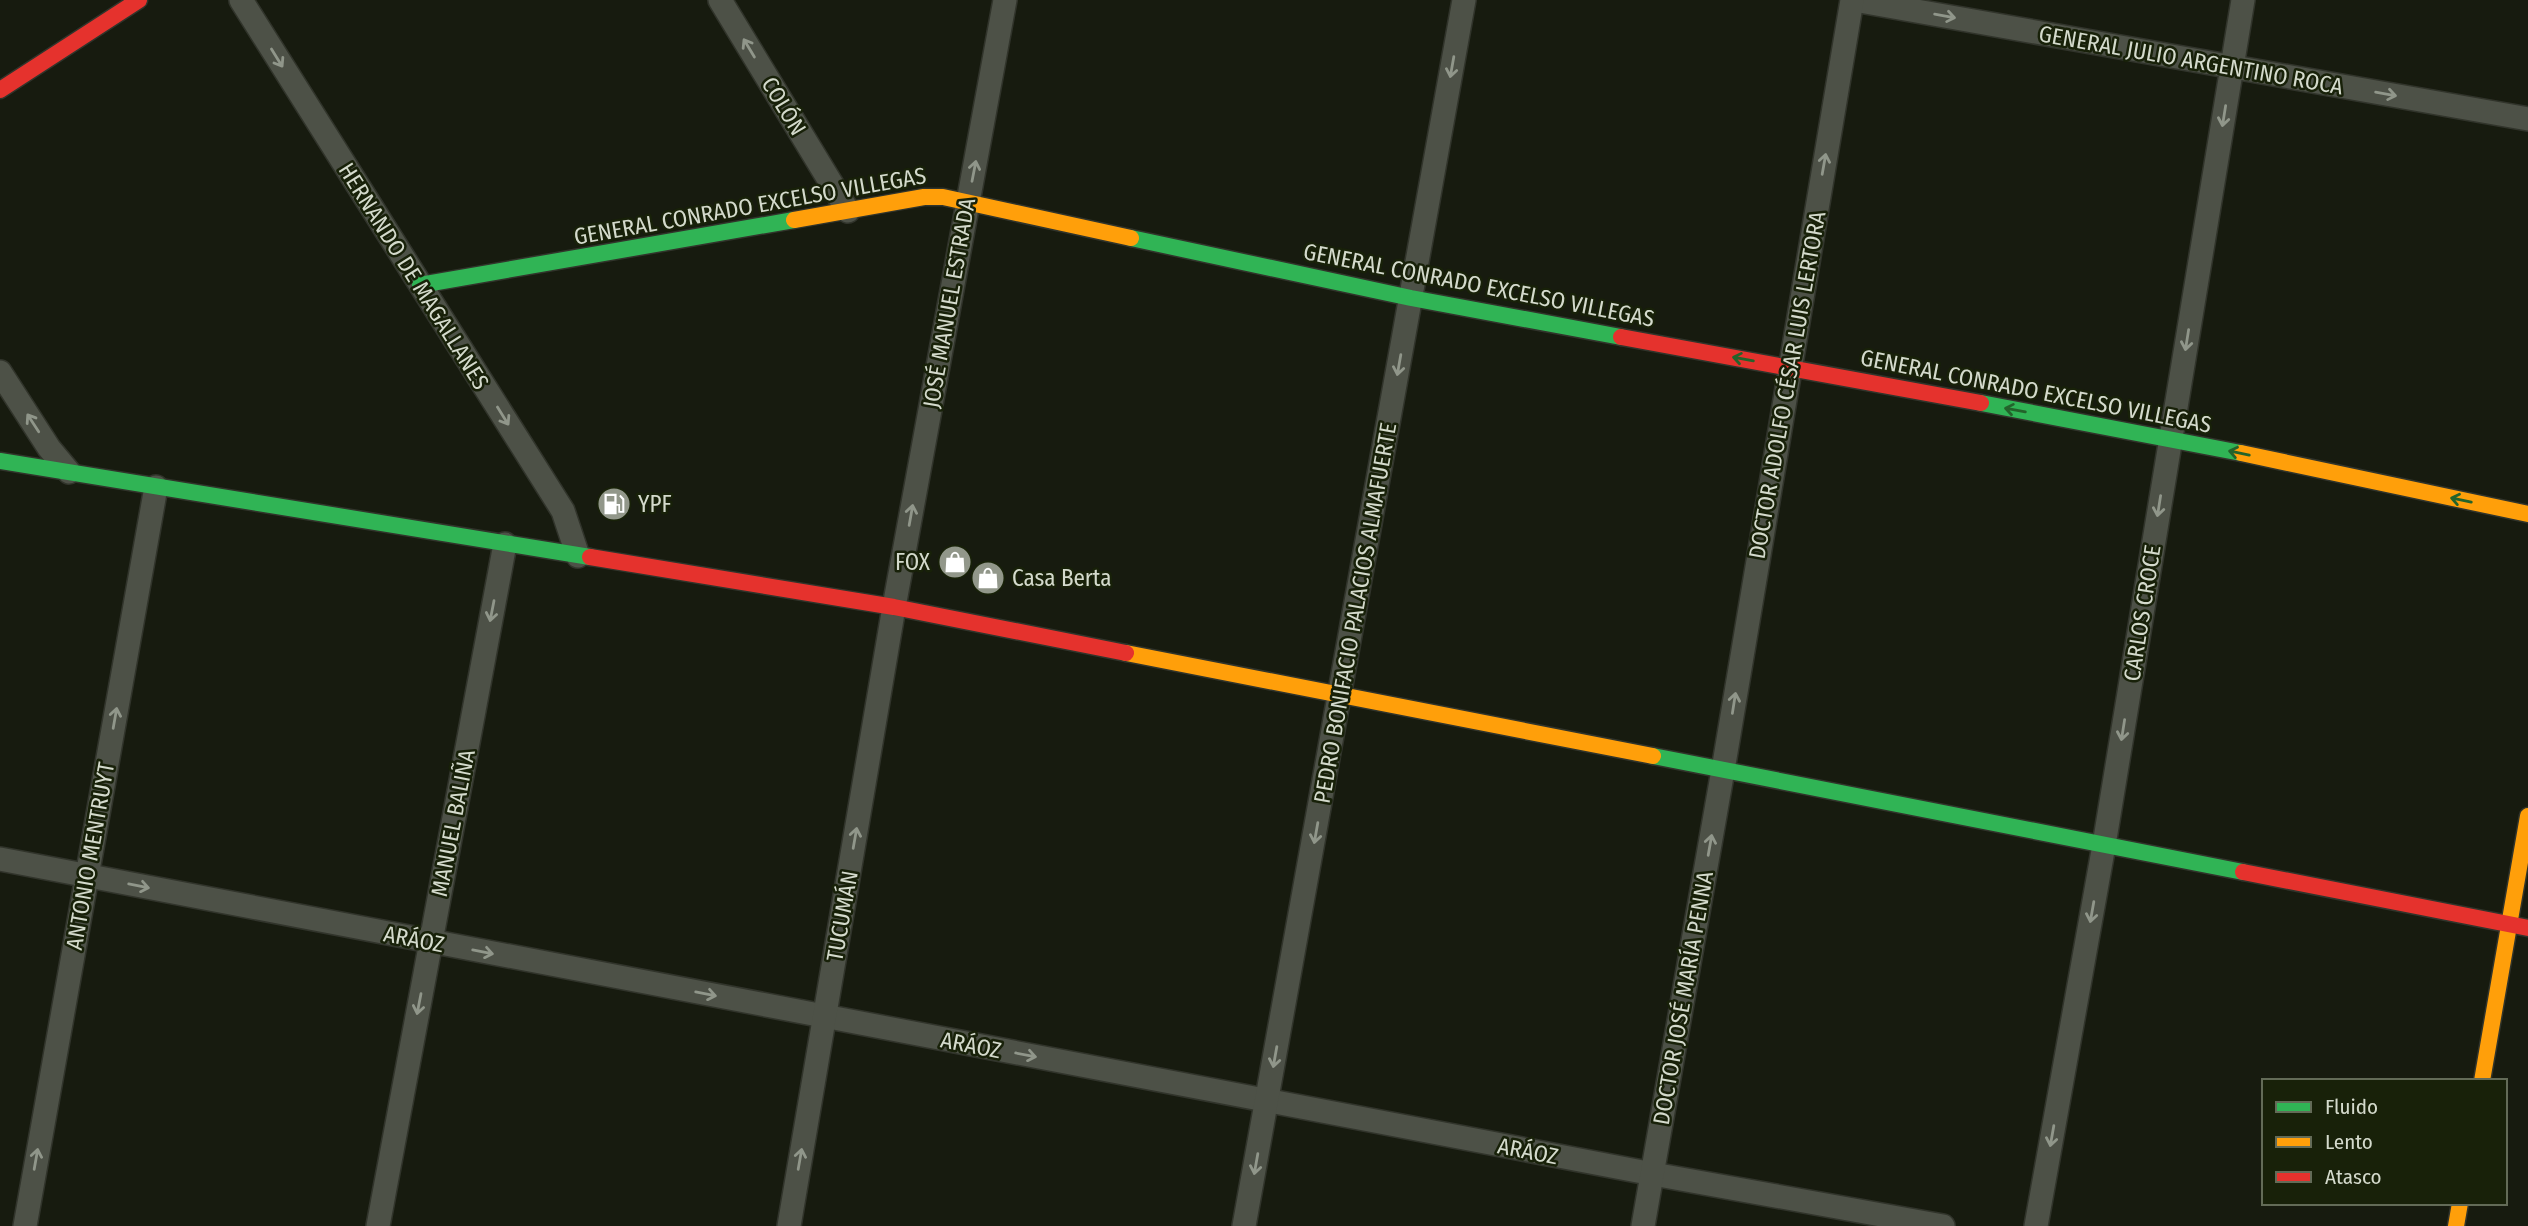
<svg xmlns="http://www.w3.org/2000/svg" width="2528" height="1226" viewBox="0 0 2528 1226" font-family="'Fira Sans Condensed',sans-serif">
  <rect width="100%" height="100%" fill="#171b0f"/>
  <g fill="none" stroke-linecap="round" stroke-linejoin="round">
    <defs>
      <g id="street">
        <path d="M241,0l322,511 15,45"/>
        <path d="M720,0l128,211"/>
        <path d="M1854,0l674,119"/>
        <path d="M0,372l49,76 20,24"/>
        <path d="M0,859l1653,315 290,52"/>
        <path d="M25,1226l131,-739"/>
        <path d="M378,1226l127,-682"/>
        <path d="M789,1226l105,-619 111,-607"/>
        <path d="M1244,1226l220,-1226"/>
        <path d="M1643,1226l80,-456 129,-770"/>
        <path d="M2036,1226l68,-381 139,-845"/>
      </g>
      <g id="fast">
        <path d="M1131,238l280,60 210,39"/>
        <path d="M420,285l374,-65"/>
        <path d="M1981,403l260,50"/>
        <path d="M0,461l590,96"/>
        <path d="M1653,756l590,116"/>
      </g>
      <g id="slow">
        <path d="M794,220l130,-23h19l188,41"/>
        <path d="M2241,453l287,61"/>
        <path d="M1126,653l527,103"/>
        <path d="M2482,1081l46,-265"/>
        <path d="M2456,1226l4,-23"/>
      </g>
      <g id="jam">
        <path d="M0,90l139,-90"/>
        <path d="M1621,337l360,66"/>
        <path d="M590,557l304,50 232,46"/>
        <path d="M2243,872l285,56"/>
      </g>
    </defs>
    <!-- street casing -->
    <use href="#street" stroke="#31342b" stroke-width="26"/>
    <!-- fast casing -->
    <use href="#fast" stroke="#31342b" stroke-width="19"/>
    <!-- slow casing -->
    <use href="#slow" stroke="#31342b" stroke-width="19"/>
    <!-- jam casing -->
    <use href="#jam" stroke="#31342b" stroke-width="19"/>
    <!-- street -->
    <use href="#street" stroke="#4d5147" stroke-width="23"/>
    <!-- fast -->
    <use href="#fast" stroke="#30b455" stroke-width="16"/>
    <!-- slow -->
    <use href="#slow" stroke="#ff9f0a" stroke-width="16"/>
    <!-- jam -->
    <use href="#jam" stroke="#e5322d" stroke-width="16"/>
  </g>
  <!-- one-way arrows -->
  <defs><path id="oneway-shaft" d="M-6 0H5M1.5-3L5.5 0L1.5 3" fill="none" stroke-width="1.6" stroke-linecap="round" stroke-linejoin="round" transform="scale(1.75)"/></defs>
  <g stroke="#90968a">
    <use href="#oneway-shaft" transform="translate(1945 16) rotate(10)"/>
    <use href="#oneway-shaft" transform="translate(749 48) rotate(-121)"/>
    <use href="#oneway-shaft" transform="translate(277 58) rotate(58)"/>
    <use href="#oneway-shaft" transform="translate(1452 67) rotate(100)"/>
    <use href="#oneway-shaft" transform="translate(2386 94) rotate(10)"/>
    <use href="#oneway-shaft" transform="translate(2224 116) rotate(99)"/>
    <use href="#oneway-shaft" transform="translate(1824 164) rotate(-80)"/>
    <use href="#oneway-shaft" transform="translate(974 171) rotate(-79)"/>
    <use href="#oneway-shaft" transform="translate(2187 340) rotate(99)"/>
    <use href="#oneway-shaft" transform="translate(1399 365) rotate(100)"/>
    <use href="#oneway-shaft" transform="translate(503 416) rotate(58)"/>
    <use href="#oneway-shaft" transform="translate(33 423) rotate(-123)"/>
    <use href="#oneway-shaft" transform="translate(2159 506) rotate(99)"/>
    <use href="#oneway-shaft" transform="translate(911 515) rotate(-80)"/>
    <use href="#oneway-shaft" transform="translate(492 611) rotate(101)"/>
    <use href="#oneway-shaft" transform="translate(1734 703) rotate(-81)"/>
    <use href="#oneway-shaft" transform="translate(115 718) rotate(-80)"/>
    <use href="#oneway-shaft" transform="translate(2123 730) rotate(99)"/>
    <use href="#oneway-shaft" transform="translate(1316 833) rotate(100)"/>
    <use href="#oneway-shaft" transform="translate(855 838) rotate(-80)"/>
    <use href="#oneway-shaft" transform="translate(1710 845) rotate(-80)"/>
    <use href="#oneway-shaft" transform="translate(139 886) rotate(11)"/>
    <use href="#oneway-shaft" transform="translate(2092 912) rotate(100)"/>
    <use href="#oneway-shaft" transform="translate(483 952) rotate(11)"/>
    <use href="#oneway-shaft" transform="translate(706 994) rotate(11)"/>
    <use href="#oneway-shaft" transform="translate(419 1004) rotate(101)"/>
    <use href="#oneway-shaft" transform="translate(1026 1055) rotate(11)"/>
    <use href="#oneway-shaft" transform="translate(1275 1057) rotate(100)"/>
    <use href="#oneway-shaft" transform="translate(2052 1136) rotate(100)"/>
    <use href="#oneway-shaft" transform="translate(36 1159) rotate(-80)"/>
    <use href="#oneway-shaft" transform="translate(800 1159) rotate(-80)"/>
    <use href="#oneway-shaft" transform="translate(1256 1164) rotate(100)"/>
  </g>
  <g stroke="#23632b">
    <use href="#oneway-shaft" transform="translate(1743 359) rotate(-170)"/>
    <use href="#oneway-shaft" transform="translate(2015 410) rotate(-170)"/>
    <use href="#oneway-shaft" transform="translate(2239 453) rotate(-168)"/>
    <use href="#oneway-shaft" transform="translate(2461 500) rotate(-168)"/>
  </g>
  <!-- icons -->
  <defs>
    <symbol id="fuel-disc" viewBox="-11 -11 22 22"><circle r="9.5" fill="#92978a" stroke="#182109"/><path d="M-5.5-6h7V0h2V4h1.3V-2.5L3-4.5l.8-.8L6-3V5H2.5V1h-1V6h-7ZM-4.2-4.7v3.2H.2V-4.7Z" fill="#fff"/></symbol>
    <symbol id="shop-disc" viewBox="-11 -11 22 22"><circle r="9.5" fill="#92978a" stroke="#182109"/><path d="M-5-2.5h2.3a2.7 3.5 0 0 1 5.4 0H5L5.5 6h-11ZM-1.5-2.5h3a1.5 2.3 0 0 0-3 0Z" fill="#fff"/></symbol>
  </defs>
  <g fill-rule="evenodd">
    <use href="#fuel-disc" x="595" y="485" width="38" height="38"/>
    <use href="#shop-disc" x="936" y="543" width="38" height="38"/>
    <use href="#shop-disc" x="969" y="559" width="38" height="38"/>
  </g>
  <g text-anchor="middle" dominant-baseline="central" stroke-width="5" stroke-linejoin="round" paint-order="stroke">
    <!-- street labels -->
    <g font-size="23" fill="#d4dacc" stroke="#182109">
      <text transform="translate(2191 60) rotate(10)">GENERAL JULIO ARGENTINO ROCA</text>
      <text transform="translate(784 106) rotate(59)">COLÓN</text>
      <text transform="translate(750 206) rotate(-10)">GENERAL CONRADO EXCELSO VILLEGAS</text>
      <text transform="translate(414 276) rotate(58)">HERNANDO DE MAGALLANES</text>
      <text transform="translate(1479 285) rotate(11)">GENERAL CONRADO EXCELSO VILLEGAS</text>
      <text transform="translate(949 303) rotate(-80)">JOSÉ MANUEL ESTRADA</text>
      <text transform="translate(1787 385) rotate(-80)">DOCTOR ADOLFO CÉSAR LUIS LERTORA</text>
      <text transform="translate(2036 391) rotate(11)">GENERAL CONRADO EXCELSO VILLEGAS</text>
      <text transform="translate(1355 613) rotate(-80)">PEDRO BONIFACIO PALACIOS ALMAFUERTE</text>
      <text transform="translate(2142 613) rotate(-81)">CARLOS CROCE</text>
      <text transform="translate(453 823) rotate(-79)">MANUEL BALIÑA</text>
      <text transform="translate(90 856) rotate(-80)">ANTONIO MENTRUYT</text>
      <text transform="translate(842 916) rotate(-80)">TUCUMÁN</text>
      <text transform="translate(414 939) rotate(11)">ARÁOZ</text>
      <text transform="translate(1683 998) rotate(-80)">DOCTOR JOSÉ MARÍA PENNA</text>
      <text transform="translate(971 1045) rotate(11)">ARÁOZ</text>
      <text transform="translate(1528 1151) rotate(11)">ARÁOZ</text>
    </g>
    <!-- poi labels -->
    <g font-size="23" fill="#d4dacc" stroke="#182109" text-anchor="start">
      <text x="638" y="504">YPF</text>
      <text x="930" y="562" text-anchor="end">FOX</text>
      <text x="1012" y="578">Casa Berta</text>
    </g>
  </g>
  <!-- legend -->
  <rect x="2262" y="1079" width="245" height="126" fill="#182109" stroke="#636b57" stroke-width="2"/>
  <rect x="2276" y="1102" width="35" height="10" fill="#30b455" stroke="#636b57" stroke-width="2"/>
  <text x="2325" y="1114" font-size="21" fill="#d4dacc">Fluido</text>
  <rect x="2276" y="1137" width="35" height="10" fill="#ff9f0a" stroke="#636b57" stroke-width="2"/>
  <text x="2325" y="1149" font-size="21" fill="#d4dacc">Lento</text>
  <rect x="2276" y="1172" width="35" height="10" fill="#e5322d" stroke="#636b57" stroke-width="2"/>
  <text x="2325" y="1184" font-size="21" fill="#d4dacc">Atasco</text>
</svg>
